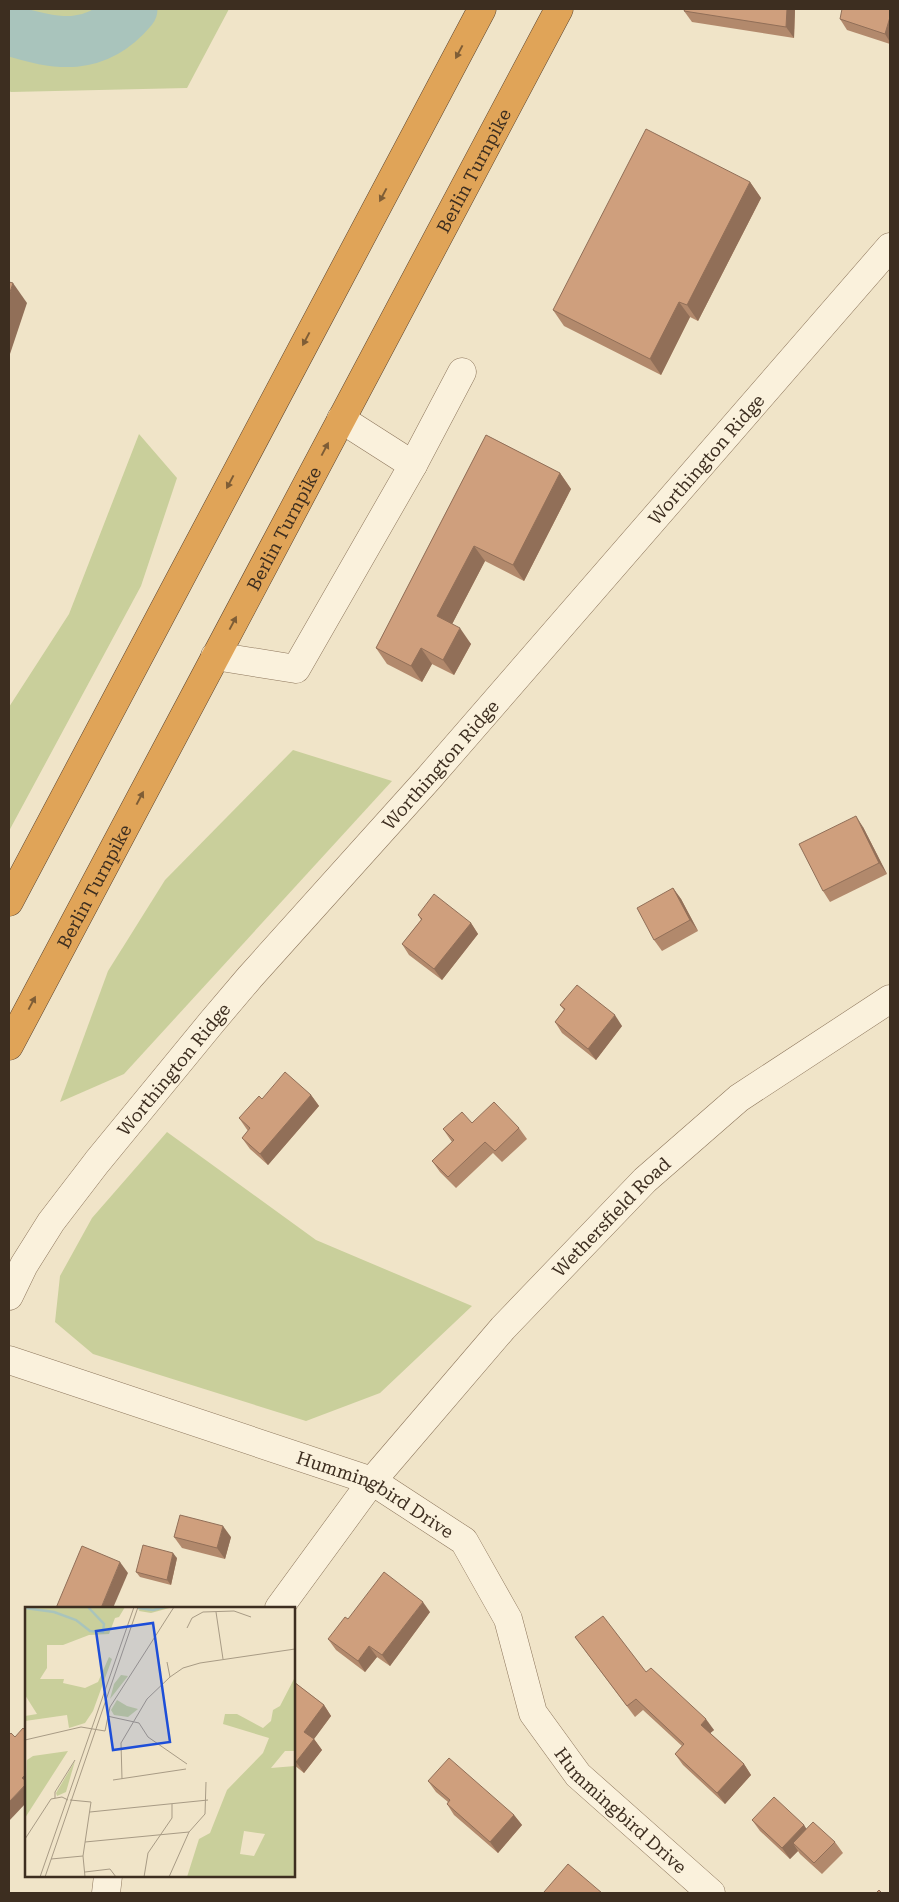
<svg xmlns="http://www.w3.org/2000/svg" width="899" height="1902" viewBox="0 0 899 1902" font-family="'Roboto Serif',serif">
  <rect width="100%" height="100%" fill="#f0e4c8"/>
  <!-- green -->
  <g fill="#c9cf9b">
    <path d="M9,9h220l-42,79 -176,4 -2,-1z"/>
    <path d="M139,434l38,44 -36,108 -132,245v-124l60,-93z"/>
    <path d="M293,750l99,31 -268,293 -64,28 48,-131 57,-91z"/>
    <path d="M167,1132l149,108 156,66 -92,87 -74,28 -213,-67 -38,-32 5,-46 32,-58z"/>
  </g>
  <g fill="none" stroke-linecap="round" stroke-linejoin="round">
    <!-- river -->
    <path stroke="#a9c4bc" stroke-width="51" d="M9,30c48,15 87,22 123,-21"/>
    <defs>
      <g id="minor">
        <path d="M413,465l49,-93"/>
        <path d="M215,656l81,13 117,-204 -72,-46"/>
        <path id="s1" d="M9,1296l15,-31 27,-43 46,-60 114,-139 39,-46 178,-198 462,-532"/>
        <path id="s2" d="M9,1360l363,121 92,60 44,78 25,94 45,62 133,118"/>
        <path id="s3" d="M279,1608l93,-127 131,-153 142,-148 94,-82 151,-99"/>
        <path d="M106,1893l2,-17"/>
      </g>
      <g id="highway">
        <path d="M9,902l473,-893"/>
        <path id="s4" d="M9,1046l550,-1037"/>
      </g>
    </defs>
    <!-- minor casing -->
    <use href="#minor" stroke="#8d765c" stroke-width="29"/>
    <!-- highway casing -->
    <use href="#highway" stroke="#5b4430" stroke-width="29"/>
    <!-- minor -->
    <use href="#minor" stroke="#faf1dc" stroke-width="28"/>
    <!-- highway -->
    <use href="#highway" stroke="#e0a458" stroke-width="28"/>
  </g>
  <!-- wall -->
  <g fill="#b2896c">
    <path d="M685,9h110l-1,29 -102,-16 -8,-11z"/>
    <path d="M890,9v35l-43,-14 -7,-11z"/>
    <path d="M750,182l11,16 -63,123 -8,-4 -29,58 -97,-49 -11,-16z"/>
    <path d="M486,435l74,38 11,16 -47,92 -39,-20 -33,63 19,20 -17,31 -22,-11 -10,18 -35,-18 -11,-16z"/>
    <path d="M863,827l24,47 -57,28 -7,-11z"/>
    <path d="M673,888l8,11 17,32 -36,20 -8,-11z"/>
    <path d="M418,915l53,8 7,11 -36,46 -33,-25 -7,-11 19,-24z"/>
    <path d="M560,1005l62,21 -26,34 -34,-27 -7,-11 9,-12z"/>
    <path d="M311,1095l8,11 -51,59 -18,-16 -8,-11 6,-7 -9,-13z"/>
    <path d="M472,1123l47,5 8,11 -25,23 -9,-9 -37,35 -16,-16 -8,-11 20,-19 -9,-13z"/>
    <path d="M174,1537h57l-6,22 -43,-11z"/>
    <path d="M177,1558l-6,27 -31,-8 -4,-5z"/>
    <path d="M430,1612l-40,54 -13,-9 -12,15 -29,-22 -8,-11 20,-20z"/>
    <path d="M575,1637l71,35 68,58 -4,3 34,31 7,11 -26,29 -42,-39 -8,-11 7,-8 -39,-36 -8,7z"/>
    <path d="M294,1682l30,23 7,11 -17,23 8,11 -18,23 -10,-8z"/>
    <path d="M428,1781l86,34 8,10 -24,28 -44,-38 -7,-11 1,-2 -12,-10z"/>
    <path d="M752,1820l52,5 2,4 29,13 8,11 -21,21 -22,-20 -2,-3 -8,8 -30,-28z"/>
  </g>
  <!-- shaded-wall -->
  <g fill="#916f58">
    <path d="M787,9h8l-1,29 -8,-11z"/>
    <path d="M890,17v25l-5,-8z"/>
    <path d="M750,182l11,16 -63,123 -11,-16z"/>
    <path d="M13,283l14,20 -18,54v-62z"/>
    <path d="M679,302l11,15 -29,58 -11,-16z"/>
    <path d="M560,473l11,16 -47,92 -11,-16z"/>
    <path d="M474,546l11,15 -37,71 -11,-16z"/>
    <path d="M460,628l11,16 -17,31 -11,-15z"/>
    <path d="M421,648l11,16 -10,18 -11,-16z"/>
    <path d="M856,816l7,11 24,47 -8,-11z"/>
    <path d="M673,888l8,11 17,32 -8,-11z"/>
    <path d="M471,923l7,11 -36,46 -8,-11z"/>
    <path d="M615,1015l7,11 -26,34 -8,-11z"/>
    <path d="M311,1095l8,11 -51,59 -8,-11z"/>
    <path d="M223,1526l8,11 -6,22 -8,-11z"/>
    <path d="M173,1553l4,5 -6,27 -4,-5z"/>
    <path d="M120,1562l8,11 -15,35h-12z"/>
    <path d="M423,1602l7,10 -40,54 -8,-11z"/>
    <path d="M369,1646l8,11 -12,15 -7,-11z"/>
    <path d="M324,1705l7,11 -20,27 -7,-11z"/>
    <path d="M706,1719l8,11 -6,5 -7,-10z"/>
    <path d="M314,1739l8,11 -18,23 -8,-11z"/>
    <path d="M744,1764l7,11 -26,29 -8,-11z"/>
    <path d="M26,1774v9l-4,-5z"/>
    <path d="M26,1784v19l-17,18v-19z"/>
    <path d="M514,1815l8,10 -24,28 -8,-11z"/>
    <path d="M804,1825l7,11 -18,7 5,8 -8,8 -8,-11z"/>
  </g>
  <!-- building -->
  <g fill="#cf9f7d" stroke="#916f58">
    <path d="M685,9h102l-1,18 -102,-16z"/>
    <path d="M842,9h48v8l-5,17 -45,-15z"/>
    <path d="M646,129l104,53 -63,123 -8,-3 -29,57 -97,-49z"/>
    <path d="M9,282l4,1 -4,12z"/>
    <path d="M486,435l74,38 -47,92 -39,-19 -37,70 23,12 -17,32 -22,-12 -10,18 -35,-18z"/>
    <path d="M856,816l23,47 -56,28 -24,-47z"/>
    <path d="M673,888l17,32 -36,20 -17,-32z"/>
    <path d="M434,894l37,29 -37,46 -32,-25 20,-25 -4,-4z"/>
    <path d="M577,985l38,30 -27,34 -33,-27 10,-13 -5,-4z"/>
    <path d="M285,1072l26,23 -51,59 -18,-16 8,-10 -11,-10 20,-22 3,3z"/>
    <path d="M494,1102l25,26 -24,23 -10,-9 -37,35 -16,-16 22,-21 -11,-11 19,-17 10,11z"/>
    <path d="M180,1515l43,11 -6,22 -43,-11z"/>
    <path d="M143,1545l30,8 -6,27 -31,-8z"/>
    <path d="M82,1546l38,16 -19,46h-45z"/>
    <path d="M384,1572l39,30 -41,53 -13,-9 -11,15 -30,-22 17,-22 3,2z"/>
    <path d="M603,1616l43,56 5,-4 55,51 -5,6 43,39 -27,29 -42,-39 9,-10 -48,-45 -9,7 -52,-69z"/>
    <path d="M294,1682l30,23 -20,27 10,7 -18,23 -2,-2z"/>
    <path d="M23,1728l3,3v43l-4,4 4,3v3l-17,18v-67l2,-2 4,4z"/>
    <path d="M449,1758l65,57 -24,27 -43,-38 3,-4 -22,-19z"/>
    <path d="M774,1797l30,28 -22,23 -30,-28z"/>
    <path d="M813,1822l22,20 -21,21 -21,-20z"/>
    <path d="M568,1864l34,29h-56l-2,-1z"/>
    <path d="M879,1890l3,3h-6z"/>
  </g>
  <!-- one-way arrows -->
  <defs><path id="oneway-solid" d="M-6-.8H1V-3.2L6.5 0L1 3.2V.8H-6Z" transform="scale(1.25)"/></defs>
  <g fill="#7e5d36">
    <use href="#oneway-solid" transform="translate(459 52) rotate(118)"/>
    <use href="#oneway-solid" transform="translate(383 195) rotate(118)"/>
    <use href="#oneway-solid" transform="translate(306 339) rotate(118)"/>
    <use href="#oneway-solid" transform="translate(325 449) rotate(-62)"/>
    <use href="#oneway-solid" transform="translate(230 482) rotate(118)"/>
    <use href="#oneway-solid" transform="translate(233 623) rotate(-62)"/>
    <use href="#oneway-solid" transform="translate(140 798) rotate(-62)"/>
    <use href="#oneway-solid" transform="translate(32 1003) rotate(-62)"/>
  </g>
  <g text-anchor="middle" dominant-baseline="central" stroke-width="4" stroke-linejoin="round" paint-order="stroke">
    <!-- street labels -->
    <g font-size="18" fill="#3d2e20" stroke="#f7eed8">
      <text stroke="none"><textPath href="#s4" startOffset="991">Berlin Turnpike</textPath></text>
      <text stroke="none"><textPath href="#s1" startOffset="1091">Worthington Ridge</textPath></text>
      <text stroke="none"><textPath href="#s4" startOffset="586">Berlin Turnpike</textPath></text>
      <text stroke="none"><textPath href="#s1" startOffset="686">Worthington Ridge</textPath></text>
      <text stroke="none"><textPath href="#s4" startOffset="181">Berlin Turnpike</textPath></text>
      <text stroke="none"><textPath href="#s1" startOffset="281">Worthington Ridge</textPath></text>
      <text stroke="none"><textPath href="#s3" startOffset="514">Wethersfield Road</textPath></text>
      <text stroke="none"><textPath href="#s2" startOffset="391">Hummingbird Drive</textPath></text>
      <text stroke="none"><textPath href="#s2" startOffset="811">Hummingbird Drive</textPath></text>
    </g>
  </g>
  <!-- overview -->
  <g transform="translate(25 1607)">
    <rect width="270" height="270" fill="#f0e4c8"/>
    <path d="M0,0h100l-6,10 -4,1 -6,16 -20,1 -26,10h-16v23l-7,11h24l-1,4 22,5 13,-6 11,-25 3,2 -19,52 -8,12 -16,5 -2,-13 -42,6v-5l12,-2 -12,-19zM115,0h33l-22,6 -12,-2zM96,68l7,1 -18,23 4,-15zM270,70v74h-10l-14,17 24,-2v111h-108l12,-38 11,-6 17,-43 36,-37 6,-15 -46,-14 2,-10h12l26,14 8,-7 2,-11 7,-4zM219,224l21,3 -11,22 -14,-2zM92,93l10,6 11,3 -10,8 -14,-2 -3,-5zM43,144l-36,56 -7,11 2,-58 6,-4zM50,154l-9,31 -9,4 -1,-3z" fill="#c9cf9b" fill-rule="evenodd"/>
    <path fill="none" stroke="#a9c4bc" stroke-width="2.5" d="M0,1l29,4 22,8 14,11 13,1 1,-8 -16,-17M113,1l15,2 12,-3"/>
    <path fill="none" stroke="#a89b85" stroke-width="1" d="M191,5l7,47M162,21l5,-10 11,-6 31,-1 17,6M142,55l3,15M82,109l32,7 9,14 39,27M0,133l56,-13 24,4 5,-24 64,-100M97,172l-1,-36 26,-44 23,-22 13,-9 17,-5 95,-14M88,173l73,-11M30,191v-6l20,-32M45,193l21,2 -8,54 2,21M65,205l118,-12M0,232l26,-40 11,-2 6,3M60,235l104,-10M26,252l32,-3M60,265l25,-3 6,8M15,270l94,-270M20,270l93,-270M119,270l4,-24 24,-35v-14M144,270l20,-45 16,-18 1,-32"/>
    <path fill="#1d4ed8" fill-opacity="0.15" stroke="#1d4ed8" stroke-width="2.5" d="M128,16l17,119 -57,8 -17,-119z"/>
    <rect width="270" height="270" fill="none" stroke="#3d2e20" stroke-width="2.5"/>
  </g>
  <!-- border -->
  <rect width="899" height="1902" fill="none" stroke="#3d2e20" stroke-width="20"/>
</svg>
